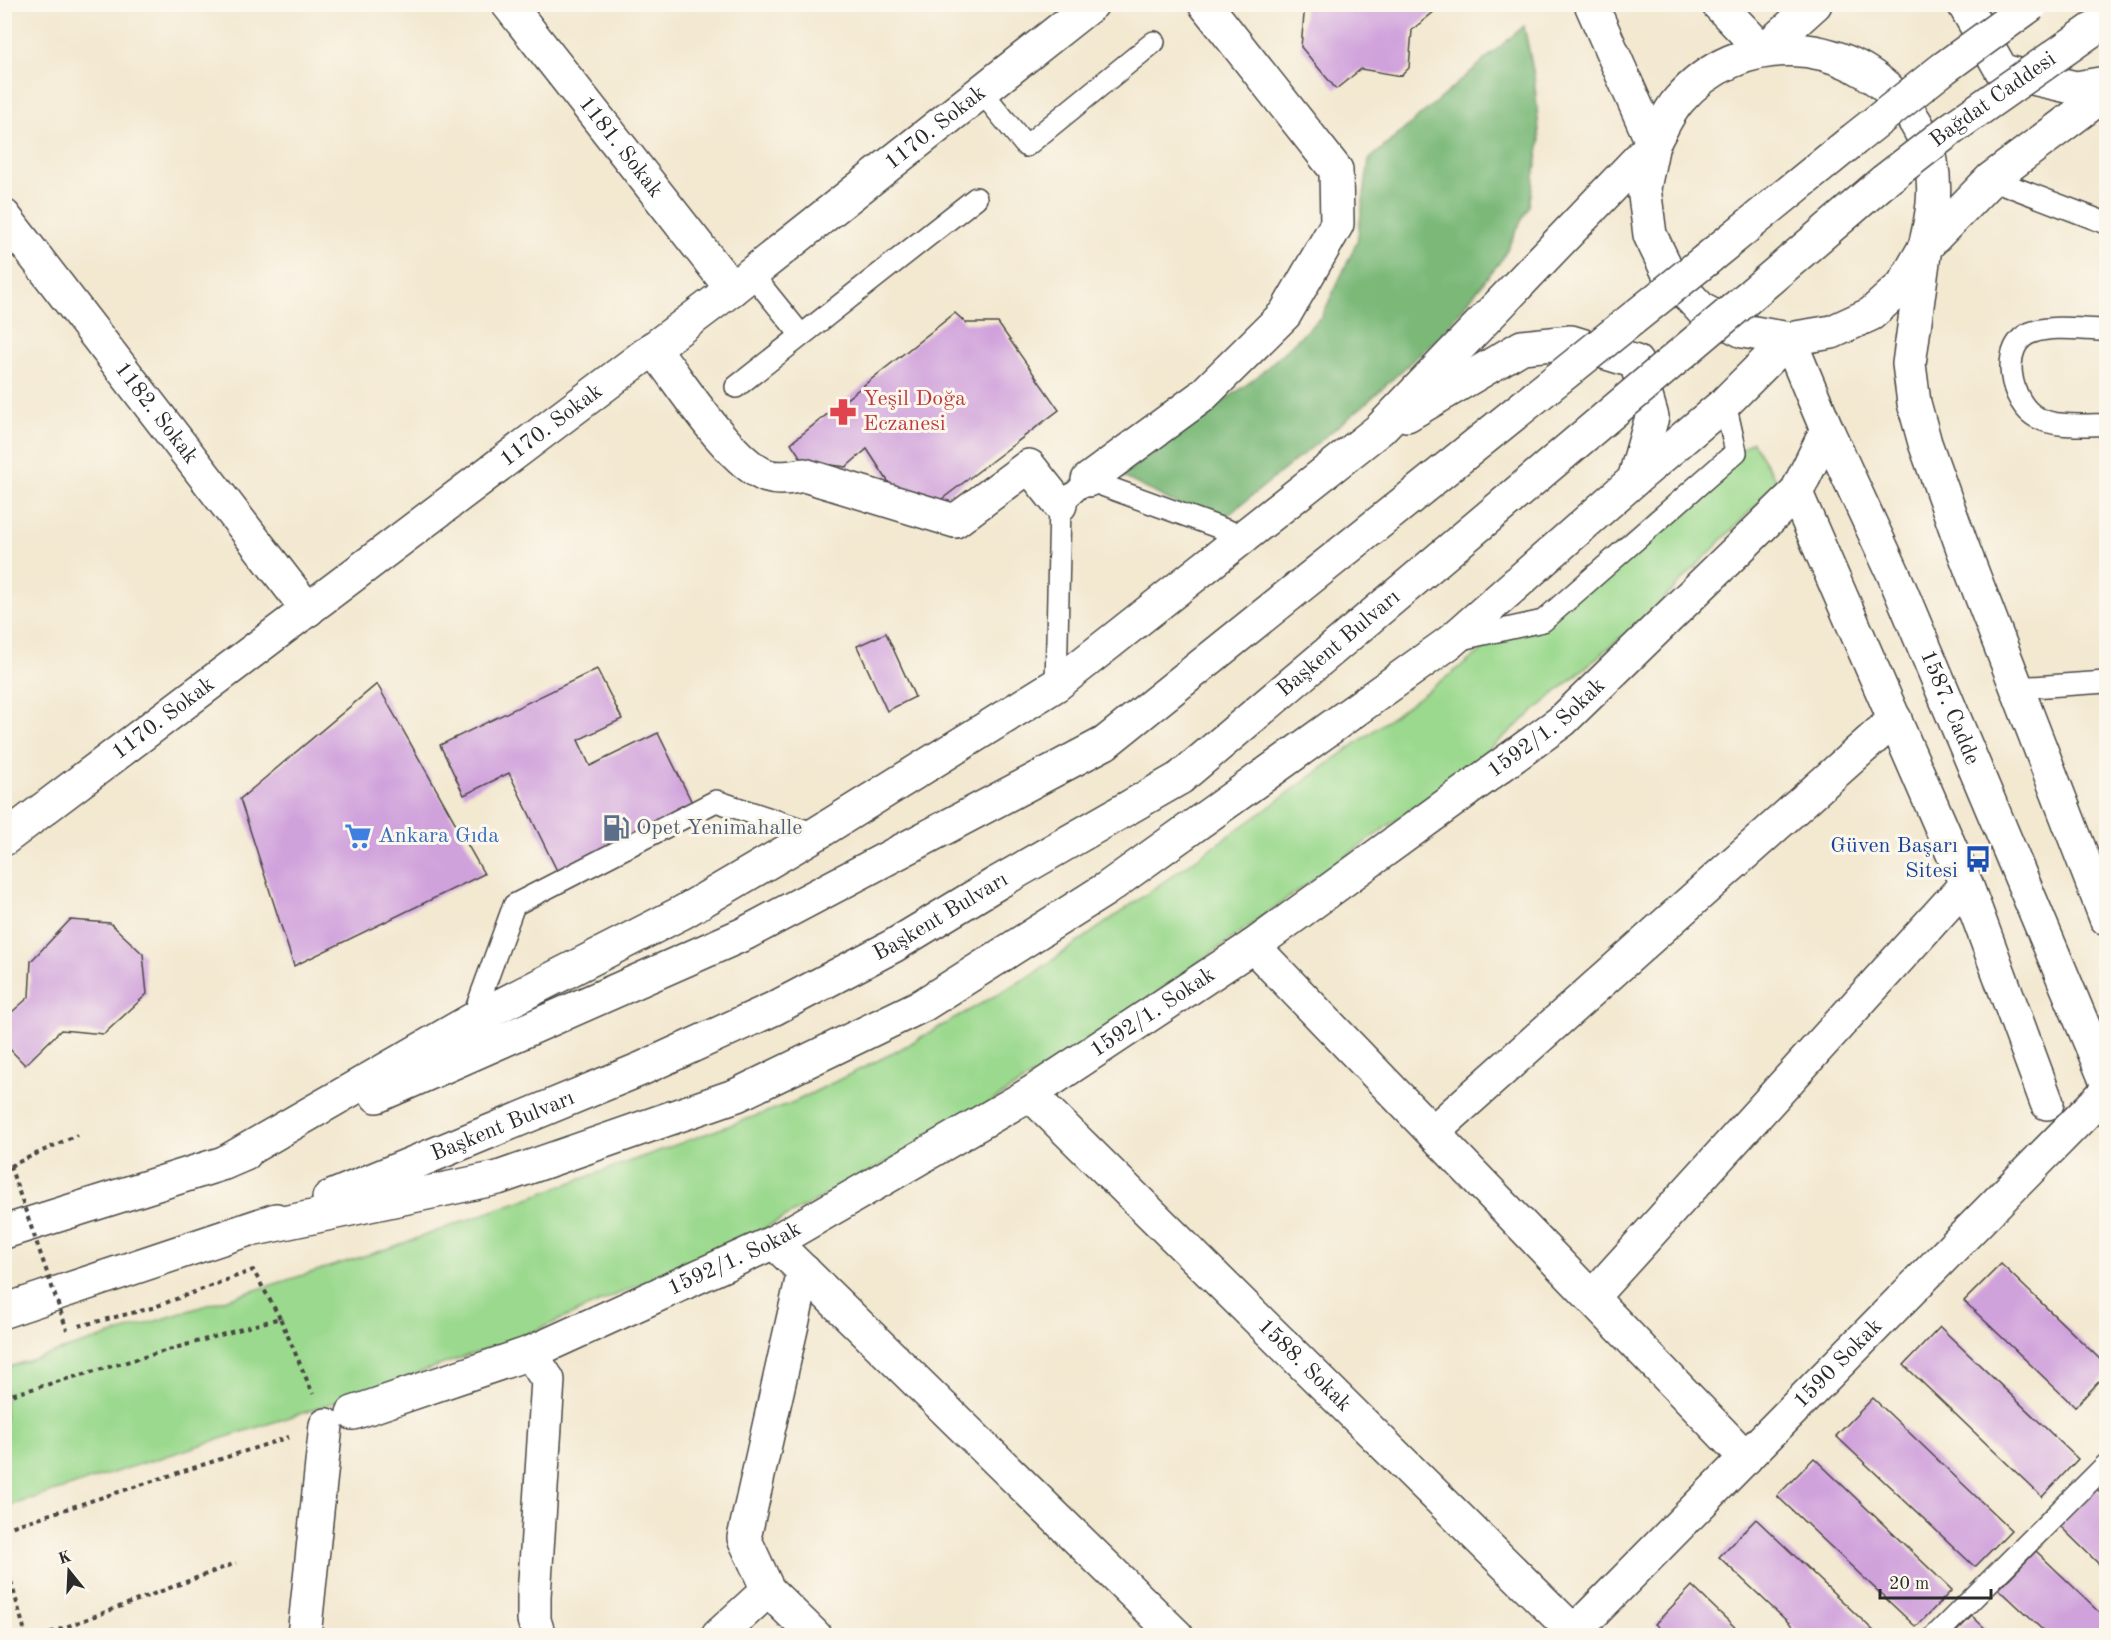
<svg xmlns="http://www.w3.org/2000/svg" width="2111" height="1640" viewBox="0 0 2111 1640" font-family="'Old Standard TT',serif">
  <rect width="100%" height="100%" fill="#fbf7ec"/>
  <filter id="ink" filterUnits="userSpaceOnUse"><feTurbulence type="fractalNoise" baseFrequency=".0167" numOctaves="2"/><feDisplacementMap in="SourceGraphic" scale="12" xChannelSelector="R" yChannelSelector="G"/><feConvolveMatrix kernelMatrix="1 2 1 2 8 2 1 2 1" color-interpolation-filters="sRGB"/></filter>
  <filter id="wash" filterUnits="userSpaceOnUse"><feTurbulence type="fractalNoise" baseFrequency=".008" numOctaves="4" result="noise"/><feDisplacementMap in="SourceGraphic" scale="24" xChannelSelector="R" yChannelSelector="G"/><feGaussianBlur stdDeviation="1.35" result="paint"/><feColorMatrix in="noise" values="0 0 0 0 0 0 0 0 0 0 0 0 0 0 0 0 0 1.4 0 .05"/><feComposite in="paint" operator="in"/></filter>
  <g filter="url(#wash)">
    <rect width="100%" height="100%" fill="#f3e8d0"/>
    <!-- green -->
    <path fill="#9bd98e" stroke="#63825c" stroke-width="1.5" d="M1752,441l26,42 -125,127 -193,164 -362,261 -155,97 -187,101 -235,104 -209,73 -307,97v-139l385,-120 404,-146 103,-51 133,-75 238,-168 199,-146z"/>
    <!-- forest -->
    <path fill="#7cb979" stroke="#547252" stroke-width="1.5" d="M1524,26l10,49 6,67 -11,64 -27,53 -58,73 -81,74 -146,118 -96,-48 137,-100 64,-60 35,-74 12,-82z"/>
    <g id="blocks">
      <!-- building -->
      <g fill="#d0a2dc">
        <path d="M1305,4h135l1,2 -29,24 -3,38 -8,8 -40,-7 -25,20 -35,-42z"/>
        <path d="M955,313l11,10h32l61,87 -121,92 -45,-13 -26,-40 -21,18 -43,-6 -12,-18z"/>
        <path d="M886,633l29,64 -28,14 -30,-65z"/>
        <path d="M597,669l25,50 -44,21 12,26 68,-33 43,88 -136,66 -56,-114 -45,22 -24,-50z"/>
        <path d="M377,684l107,190 -190,92 -54,-167z"/>
        <path d="M70,920l40,3 33,31 4,40 -43,40 -43,-4 -36,35 -21,-22v-24l25,-22 2,-36z"/>
        <path d="M2001,1264l105,101v9l-31,33 -111,-106z"/>
        <path d="M1940,1327l138,132 -36,38 -138,-132z"/>
        <path d="M1873,1398l138,132 -36,37 -139,-131z"/>
        <path d="M1814,1458l138,132 -36,37 -139,-131z"/>
        <path d="M2095,1487l11,11v73l-47,-46z"/>
        <path d="M1756,1519l83,79 39,37h-76l-27,-25 -56,-53z"/>
        <path d="M2036,1551l70,67v17h-58l-49,-46z"/>
        <path d="M1692,1586l27,26 24,23h-76l-12,-11z"/>
        <path d="M1972,1616l20,19h-39z"/>
      </g>
    </g>
  </g>
  <g filter="url(#ink)">
    <use href="#blocks" fill-opacity="0" stroke="#494744" stroke-width="1.5"/>
    <g fill="none" stroke-linecap="round" stroke-linejoin="round">
      <defs>
        <g id="lane">
          <path d="M982,92l44,54 128,-104"/>
          <path d="M1991,179l115,44"/>
          <path d="M751,273l50,62"/>
          <path d="M2106,330c-22,0 -52,-5 -73,2 -36,11 -23,73 5,86 19,10 47,6 68,7"/>
          <path d="M736,387l240,-189"/>
          <path d="M1456,640l87,-19 193,-169 -11,-49"/>
          <path d="M1056,685l4,-180 28,-25 157,57"/>
          <path d="M2017,688l89,-6"/>
          <path d="M472,1020l42,-115 202,-104 100,33"/>
          <path d="M1935,1636l171,-171"/>
        </g>
        <g id="street">
          <path id="s1" d="M508,4l224,285"/>
          <path id="s2" d="M4,216l304,394"/>
          <path d="M653,348c26,32 77,115 114,128 12,4 25,1 37,-1l151,46 74,-55 31,39"/>
          <path d="M1088,480l113,-83 84,-83 52,-90 -1,-54 -131,-166"/>
          <path d="M1796,493l170,391 81,219"/>
          <path id="s3" d="M4,839l728,-550 360,-285"/>
          <path d="M1253,946l493,512"/>
          <path id="s4" d="M1030,1094l548,542"/>
          <path d="M1433,1132l462,-413"/>
          <path d="M774,1242l403,394"/>
          <path d="M804,1271l-60,267 24,52 47,46"/>
          <path d="M1592,1297l374,-413"/>
          <path d="M530,1353l18,27 -14,216v24l5,16"/>
          <path id="s5" d="M353,1413l177,-60 244,-111 256,-148 223,-148 309,-225 234,-228 31,-63"/>
          <path d="M304,1636l22,-211"/>
          <path d="M718,1636l50,-46"/>
          <path id="s6" d="M1570,1636l536,-544"/>
        </g>
        <g id="secondary">
          <path d="M1925,247l-16,117 5,39 11,40 37,103 144,372"/>
          <path id="s7" d="M1789,339l38,91 67,145 212,505"/>
        </g>
        <g id="primary">
          <path d="M1591,4l62,140"/>
          <path d="M1718,4l45,47"/>
          <path d="M1964,4l38,67 74,17 30,-5"/>
          <path d="M1763,51l52,-47"/>
          <path d="M1653,144l-9,44 6,47 20,41 32,34 41,21 46,8 43,-7 39,-18 32,-29 22,-38 66,-68 115,-86"/>
          <path d="M1707,259l145,-118"/>
          <path d="M1745,300l139,-119"/>
          <path d="M1407,415l115,-68 49,-5 65,20 16,55 -18,63"/>
          <path d="M377,1096l367,-162 361,-191"/>
          <path d="M224,1163l248,-143 211,-108 133,-78 240,-149 324,-256 273,-285c8,-14 15,-32 26,-44 60,-70 166,-66 224,5 13,15 24,36 28,56 6,31 1,57 -6,86"/>
          <path id="s8" d="M329,1198l312,-129 134,-61 118,-62 104,-63 183,-105"/>
          <path d="M255,1229l243,-51 239,-83 186,-90 183,-116 344,-247 184,-162 91,-77 64,-64"/>
          <path d="M4,1232l220,-69 21,-9"/>
          <path d="M4,1311l272,-91"/>
        </g>
      </defs>
      <!-- lane casing -->
      <use href="#lane" stroke="#494744" stroke-width="24"/>
      <!-- street casing -->
      <use href="#street" stroke="#494744" stroke-width="36"/>
      <!-- secondary casing -->
      <use href="#secondary" stroke="#494744" stroke-width="36"/>
      <!-- primary casing -->
      <use href="#primary" stroke="#494744" stroke-width="36"/>
      <!-- path -->
      <g stroke="#494744" stroke-width="4" stroke-dasharray="4.5 4.5" stroke-linecap="butt">
        <path d="M10,1166l67,-31"/>
        <path d="M79,1326l73,-18 101,-38 27,48"/>
        <path d="M4,1397l276,-79 33,76"/>
        <path d="M4,1529l285,-92"/>
        <path d="M4,1556l22,80"/>
        <path d="M42,1636l194,-73"/>
      </g>
      <!-- lane -->
      <use href="#lane" stroke="#fff" stroke-width="21"/>
      <!-- street -->
      <use href="#street" stroke="#fff" stroke-width="33"/>
      <!-- secondary -->
      <use href="#secondary" stroke="#fff" stroke-width="33"/>
      <!-- primary -->
      <use href="#primary" stroke="#fff" stroke-width="33"/>
      <defs>
        <g id="primary-bridge">
          <path d="M1852,141l92,-73 88,-64"/>
          <path id="s9" d="M1884,181l67,-52 155,-109"/>
          <path d="M1105,743l602,-484"/>
          <path id="s10" d="M1180,778l565,-478"/>
        </g>
      </defs>
      <!-- primary-bridge casing -->
      <use href="#primary-bridge" stroke="#494744" stroke-width="36" stroke-linecap="butt"/>
      <!-- path-bridge -->
      <path stroke="#494744" stroke-width="4" stroke-dasharray="4.5 4.5" stroke-linecap="butt" d="M10,1166l57,164"/>
      <!-- primary-bridge -->
      <use href="#primary-bridge" stroke="#fff" stroke-width="33"/>
    </g>
  </g>
  <!-- icons -->
  <defs>
    <symbol id="pharmacy-bare" viewBox="-9 -9 18 18"><path d="M-2-6h4v4h4v4h-4v4h-4v-4h-4v-4h4Z" fill="#e0444e" stroke="#fbf7ec" stroke-width="2.5" paint-order="stroke"/></symbol>
    <symbol id="fuel-bare" viewBox="-9 -9 18 18"><path d="M-5.5-6h7V0h2V4h1.3V-2.5L3-4.5l.8-.8L6-3V5H2.5V1h-1V6h-7ZM-4.2-4.7v3.2H.2V-4.7Z" fill="#5c6f8a" stroke="#fbf7ec" stroke-width="2.5" paint-order="stroke"/></symbol>
    <symbol id="supermarket-bare" viewBox="-9 -9 18 18"><path d="M-6-5.5h2.5l.6 2H6L4.5 2H-2.5L-4.4-4H-6ZM-1.5 3.2a1.3 1.3 0 1 0 .1 0ZM3 3.2a1.3 1.3 0 1 0 .1 0Z" fill="#3f7fe0" stroke="#fbf7ec" stroke-width="2.5" paint-order="stroke"/></symbol>
    <symbol id="bus-bare" viewBox="-9 -9 18 18"><path d="M-5-6H5V4H4V6H2V4H-2V6H-4V4H-5ZM-3.5-4V0h7V-4ZM-3.5 1.2v1.5H-2V1.2ZM2 1.2v1.5H3.5V1.2Z" fill="#1a4fb4" stroke="#fbf7ec" stroke-width="2.5" paint-order="stroke"/></symbol>
  </defs>
  <g fill-rule="evenodd">
    <use href="#pharmacy-bare" x="824" y="393" width="38" height="38"/>
    <use href="#fuel-bare" x="597" y="809" width="38" height="38"/>
    <use href="#supermarket-bare" x="339" y="817" width="38" height="38"/>
    <use href="#bus-bare" x="1959" y="840" width="38" height="38"/>
  </g>
  <g text-anchor="middle" dominant-baseline="central" stroke-width="6" stroke-linejoin="round" paint-order="stroke">
    <!-- street labels -->
    <g font-size="22" fill="#2b2b2b" stroke="#fbf7ec">
      <text stroke="none"><textPath href="#s9" startOffset="136">Bağdat Caddesi</textPath></text>
      <text stroke="none"><textPath href="#s3" startOffset="1172">1170. Sokak</textPath></text>
      <text stroke="none"><textPath href="#s1" startOffset="182">1181. Sokak</textPath></text>
      <text stroke="none"><textPath href="#s2" startOffset="249">1182. Sokak</textPath></text>
      <text stroke="none"><textPath href="#s3" startOffset="686">1170. Sokak</textPath></text>
      <text stroke="none"><textPath href="#s10" startOffset="208">Başkent Bulvarı</textPath></text>
      <text stroke="none"><textPath href="#s7" startOffset="402">1587. Cadde</textPath></text>
      <text stroke="none"><textPath href="#s3" startOffset="200">1170. Sokak</textPath></text>
      <text stroke="none"><textPath href="#s5" startOffset="1384">1592/1. Sokak</textPath></text>
      <text stroke="none"><textPath href="#s8" startOffset="674">Başkent Bulvarı</textPath></text>
      <text stroke="none"><textPath href="#s5" startOffset="898">1592/1. Sokak</textPath></text>
      <text stroke="none"><textPath href="#s8" startOffset="188">Başkent Bulvarı</textPath></text>
      <text stroke="none"><textPath href="#s5" startOffset="412">1592/1. Sokak</textPath></text>
      <text stroke="none"><textPath href="#s6" startOffset="382">1590 Sokak</textPath></text>
      <text stroke="none"><textPath href="#s4" startOffset="386">1588. Sokak</textPath></text>
    </g>
    <!-- health labels -->
    <g font-size="22" fill="#be3a42" stroke="#fbf7ec" text-anchor="start">
      <text x="863" y="399">Yeşil Doğa<tspan x="863" dy="25">Eczanesi</tspan></text>
    </g>
    <!-- service labels -->
    <g font-size="22" fill="#4e5e75" stroke="#fbf7ec" text-anchor="start">
      <text x="636" y="828">Opet Yenimahalle</text>
    </g>
    <!-- shop labels -->
    <g font-size="22" fill="#366cbe" stroke="#fbf7ec" text-anchor="start">
      <text x="378" y="836">Ankara Gıda</text>
    </g>
    <!-- transit labels -->
    <g font-size="22" fill="#164399" stroke="#fbf7ec" text-anchor="end">
      <text x="1958" y="846">Güven Başarı<tspan x="1958" dy="25">Sitesi</tspan></text>
    </g>
  </g>
  <!-- margin -->
  <rect width="2111" height="1640" fill="none" stroke="#fbf7ec" stroke-width="24"/>
  <!-- north arrow -->
  <g transform="translate(69 1571) rotate(342)" stroke="#fbf7ec" stroke-width="4.5" paint-order="stroke">
  <path d="M0-4.5L10 22L0 15L-10 22Z" fill="#2b2b2b"/>
  <text y="-9" font-size="16" font-weight="bold" text-anchor="middle" fill="#2b2b2b">K</text>
  </g>
  <!-- scale -->
  <path d="M1880 1589v9h111v-9" fill="none" stroke="#2b2b2b" stroke-width="3"/>
  <text x="1889" y="1589" font-size="18" fill="#2b2b2b" stroke="#fbf7ec" stroke-width="4.5" paint-order="stroke">20 m</text>
</svg>
